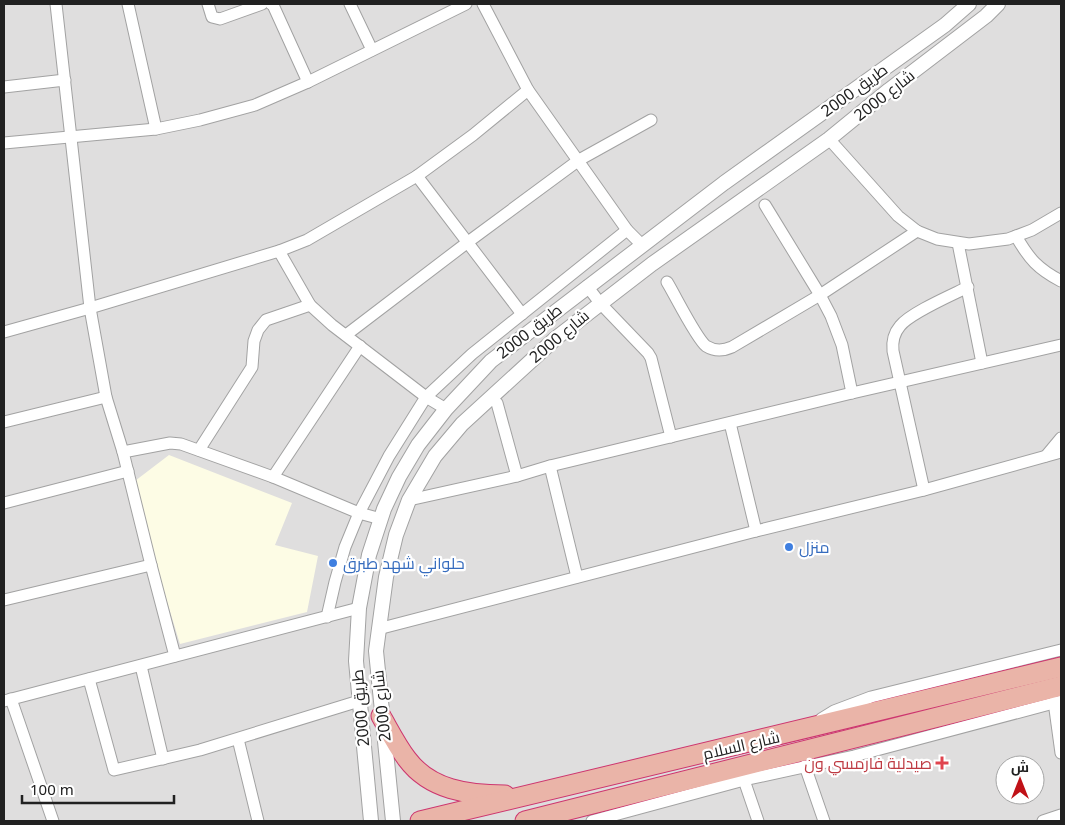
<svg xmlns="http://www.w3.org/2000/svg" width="1065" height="825" viewBox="0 0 1065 825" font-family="'Noto Sans',Cairo,sans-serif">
  <rect width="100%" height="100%" fill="#f0ede8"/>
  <!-- residential -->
  <path fill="#dfdede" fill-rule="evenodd" d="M4,4h1057v817h-1057zM1005,765h30v30h-30z"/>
  <!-- education -->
  <path fill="#fdfce5" d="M169,455l123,48 -17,42 43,11 -11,56 -127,32 -49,-160z"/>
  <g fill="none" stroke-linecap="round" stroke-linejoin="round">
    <defs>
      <g id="minor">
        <path d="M56,4l34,304 16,89 17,55 28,113 24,91"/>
        <path d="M128,4l28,125"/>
        <path d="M208,4l4,13 8,2 42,-15"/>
        <path d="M271,4l2,1 35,77"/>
        <path d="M350,4l22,46"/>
        <path d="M483,4l45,86 99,140 15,15"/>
        <path d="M4,87l61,-7"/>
        <path d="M829,139l69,77 19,15 20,8 32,5 39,-5 24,-9 29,-17"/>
        <path d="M4,143l152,-14 44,-9 55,-15 53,-23 158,-78"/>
        <path d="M417,176l105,138"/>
        <path d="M765,205l55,90 11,21 11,29 10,48"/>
        <path d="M1016,236c13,23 22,33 45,45"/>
        <path d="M958,243l24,120"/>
        <path d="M279,251l28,-11 110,-64 56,-41 55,-45"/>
        <path d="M667,282c8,13 29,56 39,64 8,5 17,5 26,1l88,-52 97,-64"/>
        <path d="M587,286l13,17 48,50 3,5 20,79"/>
        <path d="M4,332l86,-24 189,-57 31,54 22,20 94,72 20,12"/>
        <path d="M346,335l122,-93 111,-82 72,-40"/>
        <path d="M497,403l20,73"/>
        <path d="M4,422l102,-25"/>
        <path d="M730,423l26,108"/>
        <path d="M199,450l53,-83 2,-26 4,-11 8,-10 44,-15"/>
        <path d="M123,452l47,-9 11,1 92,33 86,36 22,6"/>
        <path d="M1046,456l15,-18"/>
        <path d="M550,466l27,111"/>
        <path d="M273,477l87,-131"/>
        <path d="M924,490l-31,-139c-1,-9 1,-18 7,-25 10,-13 52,-31 68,-39"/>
        <path d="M409,500l108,-24 33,-10 302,-73 209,-48"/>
        <path d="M4,503l124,-32"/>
        <path d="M4,600l147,-35"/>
        <path d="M327,617l8,-35 10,-35 14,-34 30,-57 37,-59 46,-43 155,-124"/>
        <path d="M378,629l378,-98 168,-41 137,-38"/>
        <path d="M141,666l22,93"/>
        <path d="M89,679l25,91 86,-20 159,-49"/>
        <path d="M11,699l42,122"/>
        <path d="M4,701l355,-93"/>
        <path d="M1054,702l7,51"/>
        <path d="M821,719l13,-8 37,-14 190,-47"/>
        <path d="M238,739l20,82"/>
        <path d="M805,766l19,55"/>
        <path d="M744,780l14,41"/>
        <path d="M592,821l152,-41 110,-24 207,-55"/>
        <path d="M1043,821l18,-6"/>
      </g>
      <g id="tertiary">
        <path d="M371,821l-15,-160 3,-53 10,-53 15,-46 15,-32 19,-32 28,-36 45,-48 233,-178 221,-158 24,-21"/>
        <path d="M393,821l-17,-170 10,-74 10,-42 13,-35 26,-44 27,-32 94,-86 96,-74 177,-125 60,-49 97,-74 12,-12"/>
      </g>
      <g id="trunk">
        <path d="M381,716c8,14 16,30 26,43 23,31 61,36 98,36"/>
        <path d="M420,821l641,-154"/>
        <path d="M525,821l536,-135"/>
      </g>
    </defs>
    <!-- minor casing -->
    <use href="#minor" stroke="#a2a2a2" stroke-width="13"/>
    <!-- tertiary casing -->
    <use href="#tertiary" stroke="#a2a2a2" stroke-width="16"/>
    <!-- trunk casing -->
    <use href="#trunk" stroke="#cd366f" stroke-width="21"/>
    <!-- minor -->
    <use href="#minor" stroke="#fff" stroke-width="11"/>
    <!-- tertiary -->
    <use href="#tertiary" stroke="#fff" stroke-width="14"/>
    <!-- trunk -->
    <use href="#trunk" stroke="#eab4a8" stroke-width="19"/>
  </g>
  <!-- markers -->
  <g fill="#3f7fe0" stroke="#fff" stroke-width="2">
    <circle cx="789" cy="547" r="5"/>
    <circle cx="333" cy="563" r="5"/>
  </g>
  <path fill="#e0444e" stroke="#fff" stroke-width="2" d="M939.5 755.5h5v5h5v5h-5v5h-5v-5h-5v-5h5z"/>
  <g text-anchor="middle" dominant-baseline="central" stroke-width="4.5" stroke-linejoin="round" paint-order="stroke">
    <!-- street labels -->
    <g font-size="16" fill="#212121" stroke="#fff">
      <text transform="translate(854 90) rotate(-36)">طريق 2000</text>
      <text transform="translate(884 95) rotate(-38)">شارع 2000</text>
      <text transform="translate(529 331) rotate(-38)">طريق 2000</text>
      <text transform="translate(559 336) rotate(-40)">شارع 2000</text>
      <text transform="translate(381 706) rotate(-96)">شارع 2000</text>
      <text transform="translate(360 708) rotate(-95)">طريق 2000</text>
      <text transform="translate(741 745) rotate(-13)">شارع السلام</text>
    </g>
    <!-- shop labels -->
    <g font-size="16" fill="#366cbe" stroke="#fff" text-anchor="start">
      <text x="799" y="547">منزل</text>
      <text x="343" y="563">حلواني شهد طبرق</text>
    </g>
    <!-- health labels -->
    <g font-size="16" fill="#be3a42" stroke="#fff" text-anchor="end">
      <text x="932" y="763">صيدلية فارمسي ون</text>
    </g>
  </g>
  <!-- border -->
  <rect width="1065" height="825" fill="none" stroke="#212121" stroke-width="10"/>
  <!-- north arrow -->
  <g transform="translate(1020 780)"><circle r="24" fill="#ffffff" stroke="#a6a6a6"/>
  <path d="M0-4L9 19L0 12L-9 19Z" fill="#c01117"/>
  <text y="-8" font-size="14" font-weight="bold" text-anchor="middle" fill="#212121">ش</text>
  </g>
  <!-- scale -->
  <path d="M22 795v8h152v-8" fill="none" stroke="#212121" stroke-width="2.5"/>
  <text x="30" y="795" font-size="15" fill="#212121" stroke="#ffffff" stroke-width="4" paint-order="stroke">100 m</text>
</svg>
